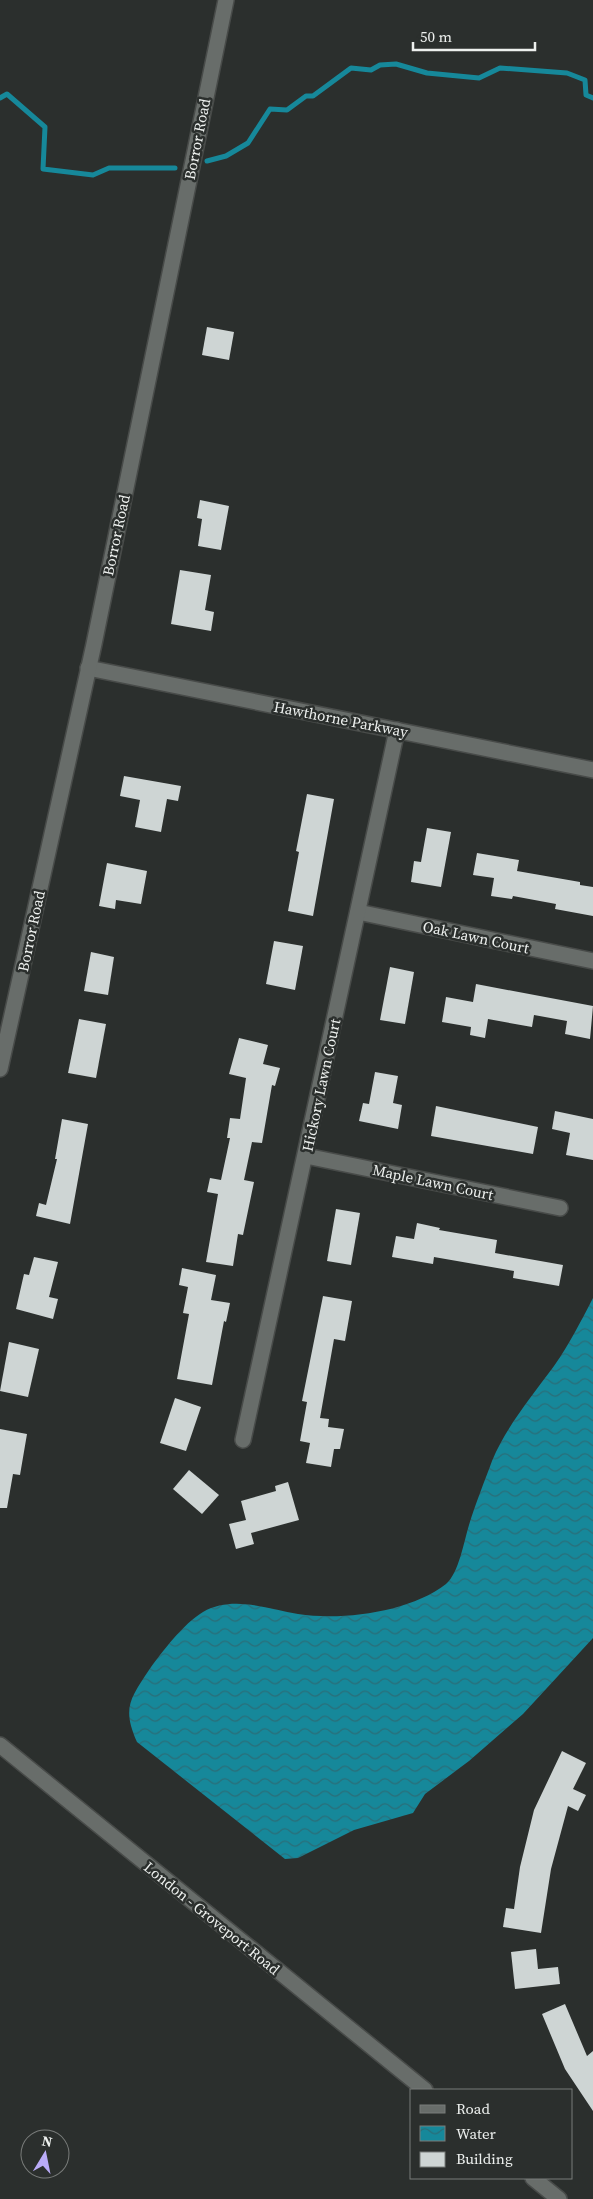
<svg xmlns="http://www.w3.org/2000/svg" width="593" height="2199" viewBox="0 0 593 2199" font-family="'Source Serif 4',serif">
  <defs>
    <pattern id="water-waves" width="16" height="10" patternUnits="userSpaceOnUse" patternTransform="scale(1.25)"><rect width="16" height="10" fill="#16889a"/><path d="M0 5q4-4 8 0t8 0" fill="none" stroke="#2a6e79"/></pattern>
  </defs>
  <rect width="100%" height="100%" fill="#2b2f2d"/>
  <!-- water -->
  <path fill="url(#water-waves)" d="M593,1298v340l-70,76 -54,47 -44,33 -12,19 -59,17 -56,28 -13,1 -148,-117c-15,-34 -7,-43 12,-72 13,-18 34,-46 54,-58 30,-17 64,-3 95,2 45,7 112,-2 148,-30 13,-11 18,-43 23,-59 6,-20 16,-45 23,-64 14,-34 40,-65 62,-95 15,-21 27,-45 39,-68z"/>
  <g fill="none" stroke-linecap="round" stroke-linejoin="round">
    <!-- stream -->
    <g stroke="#16889a" stroke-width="5">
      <path d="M0,98l7,-4 38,33 -2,42 50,6 16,-7h66"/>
      <path d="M207,161l19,-5 22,-13 22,-34 17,1 19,-14h7l38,-28 20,2 9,-5 16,-1 31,9 52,5 21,-10 67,5 18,7 1,15 7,3"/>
    </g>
  </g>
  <!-- building -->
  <g fill="#ced5d4">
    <path d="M207,327l27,5 -5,28 -27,-5z"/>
    <path d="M200,500l29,6 -8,44 -23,-4 4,-27 -5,-1z"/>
    <path d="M180,570l31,5 -6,35 9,2 -3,19 -40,-7z"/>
    <path d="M124,776l57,10 -3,15 -11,-2 -6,33 -26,-5 5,-27 -20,-4z"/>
    <path d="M307,794l27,5 -21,117 -25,-5 11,-59 -3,-1z"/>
    <path d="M427,828l24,4 -10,55 -30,-5 3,-21 7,1z"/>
    <path d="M477,853l42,7 -2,11 63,11v3l13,2v29l-38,-7 1,-5 -43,-8 -1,3 -21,-3 3,-18 -21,-3z"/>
    <path d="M107,863l40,8 -6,33 -25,-4 -1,9 -16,-3z"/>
    <path d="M274,941l29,5 -8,44 -29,-6z"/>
    <path d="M91,952l23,5 -6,38 -24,-4z"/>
    <path d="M390,967l24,5 -9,52 -25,-4z"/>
    <path d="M476,984l117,22 -3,33 -25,-5 2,-13 -33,-6 -2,12 -44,-8 -3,19 -15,-3 1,-8 -29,-5 4,-25 27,5z"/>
    <path d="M79,1019l27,5 -10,54 -28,-5z"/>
    <path d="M239,1038l29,7 -5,19 17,4 -5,18 -3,-1 -10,58 -10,-1 -8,38 10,2 -11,53 -5,-1 -5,32 -27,-4 12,-68 -11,-2 3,-14 11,2 9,-42h-3l3,-20 10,1 6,-41 -17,-4z"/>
    <path d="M375,1072l23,4 -5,27 9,2 -4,24 -39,-8 4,-18 6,1z"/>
    <path d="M436,1106l102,21 -5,27 -102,-18z"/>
    <path d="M555,1111l38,8v41l-27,-5 4,-22 -18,-4z"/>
    <path d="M62,1119l26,5 -18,100 -34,-8 3,-13 7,2 11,-46h-2z"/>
    <path d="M336,1209l24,4 -9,52 -24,-4z"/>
    <path d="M417,1223l23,5 -1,2 58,10 -2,13 68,12 -4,21 -46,-8 1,-7 -80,-14 -1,7 -41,-7 4,-21 18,3z"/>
    <path d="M34,1257l24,5 -9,35 9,2 -5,20 -37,-10 8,-35 5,1z"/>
    <path d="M182,1268l34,7 -5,25 19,3 -4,19 -2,-1 -12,64 -35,-6 12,-65 -6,-1 5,-26 -9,-2z"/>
    <path d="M323,1296l29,5 -7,40 -11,-2 -14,79 9,1 -1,8 16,2 -4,20h-6l-3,18 -25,-4 4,-20 -10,-2 7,-39 -5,-1z"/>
    <path d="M9,1342l30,7 -11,48 -28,-6z"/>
    <path d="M175,1398l26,9 -15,44 -26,-8z"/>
    <path d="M0,1429l27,5 -7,41 -7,-1 -6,34h-7z"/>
    <path d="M189,1470l30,25 -17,19 -29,-25z"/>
    <path d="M288,1482l11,38 -48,13 3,11 -18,5 -7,-25 17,-4 -5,-19 35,-10 -1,-5z"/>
    <path d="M562,1751l24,12 -13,26 13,6 -8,16 -10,-5 -17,63 -10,64 -38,-6 3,-19 8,1 6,-42 14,-57z"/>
    <path d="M536,1949l2,20 20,-2 2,17 -45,5 -4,-37z"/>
    <path d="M565,2004l22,52 6,-5v60l-28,-42 -23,-55z"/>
  </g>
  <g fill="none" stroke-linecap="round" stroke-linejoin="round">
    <defs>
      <g id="street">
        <path d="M88,668l505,102"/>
        <path d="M358,912l235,49"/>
        <path d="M0,1069l94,-425 132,-644"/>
        <path d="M306,1156l254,52"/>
        <path d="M243,1440l154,-710"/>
      </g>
      <g id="secondary">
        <path d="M0,1745l425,345"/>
        <path d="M533,2178l26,21"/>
      </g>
    </defs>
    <!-- street casing -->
    <use href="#street" stroke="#484b49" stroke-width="18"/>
    <!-- secondary casing -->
    <use href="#secondary" stroke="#484b49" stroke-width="18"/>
    <!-- street -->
    <use href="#street" stroke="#686d6a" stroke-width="15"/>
    <!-- secondary -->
    <use href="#secondary" stroke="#686d6a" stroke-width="15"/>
  </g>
  <g text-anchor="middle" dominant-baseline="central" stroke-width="5" stroke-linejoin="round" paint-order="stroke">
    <!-- street labels -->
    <g font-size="15" fill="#edf0ee" stroke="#2b2f2d">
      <text transform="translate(197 139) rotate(-79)">Borror Road</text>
      <text transform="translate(116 535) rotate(-78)">Borror Road</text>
      <text transform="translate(341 719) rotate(11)">Hawthorne Parkway</text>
      <text transform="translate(31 931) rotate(-78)">Borror Road</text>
      <text transform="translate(476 937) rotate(12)">Oak Lawn Court</text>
      <text transform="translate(321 1085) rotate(-78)">Hickory Lawn Court</text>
      <text transform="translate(433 1182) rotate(12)">Maple Lawn Court</text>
      <text transform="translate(212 1918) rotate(39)">London - Groveport Road</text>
    </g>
  </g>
  <!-- legend -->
  <rect x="410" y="2089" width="162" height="90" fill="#2b2f2d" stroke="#797c7a"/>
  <rect x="420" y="2105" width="25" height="8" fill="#686d6a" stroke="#797c7a"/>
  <text x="456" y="2114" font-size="15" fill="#edf0ee">Road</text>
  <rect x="420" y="2126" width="25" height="15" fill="url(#water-waves)" stroke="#797c7a"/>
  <text x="456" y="2139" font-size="15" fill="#edf0ee">Water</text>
  <rect x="420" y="2152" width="25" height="15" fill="#ced5d4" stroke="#797c7a"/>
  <text x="456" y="2164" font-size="15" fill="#edf0ee">Building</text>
  <!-- north arrow -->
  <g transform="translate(45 2154) rotate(10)"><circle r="24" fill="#2b2f2d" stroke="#797c7a"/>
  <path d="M0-4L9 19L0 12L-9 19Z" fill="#b9abf7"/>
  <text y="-8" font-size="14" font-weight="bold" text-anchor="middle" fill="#edf0ee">N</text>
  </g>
  <!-- scale -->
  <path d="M413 42v8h122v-8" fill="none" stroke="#edf0ee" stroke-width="2.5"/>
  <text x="420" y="42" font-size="15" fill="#edf0ee" stroke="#2b2f2d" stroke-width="4" paint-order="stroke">50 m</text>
</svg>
